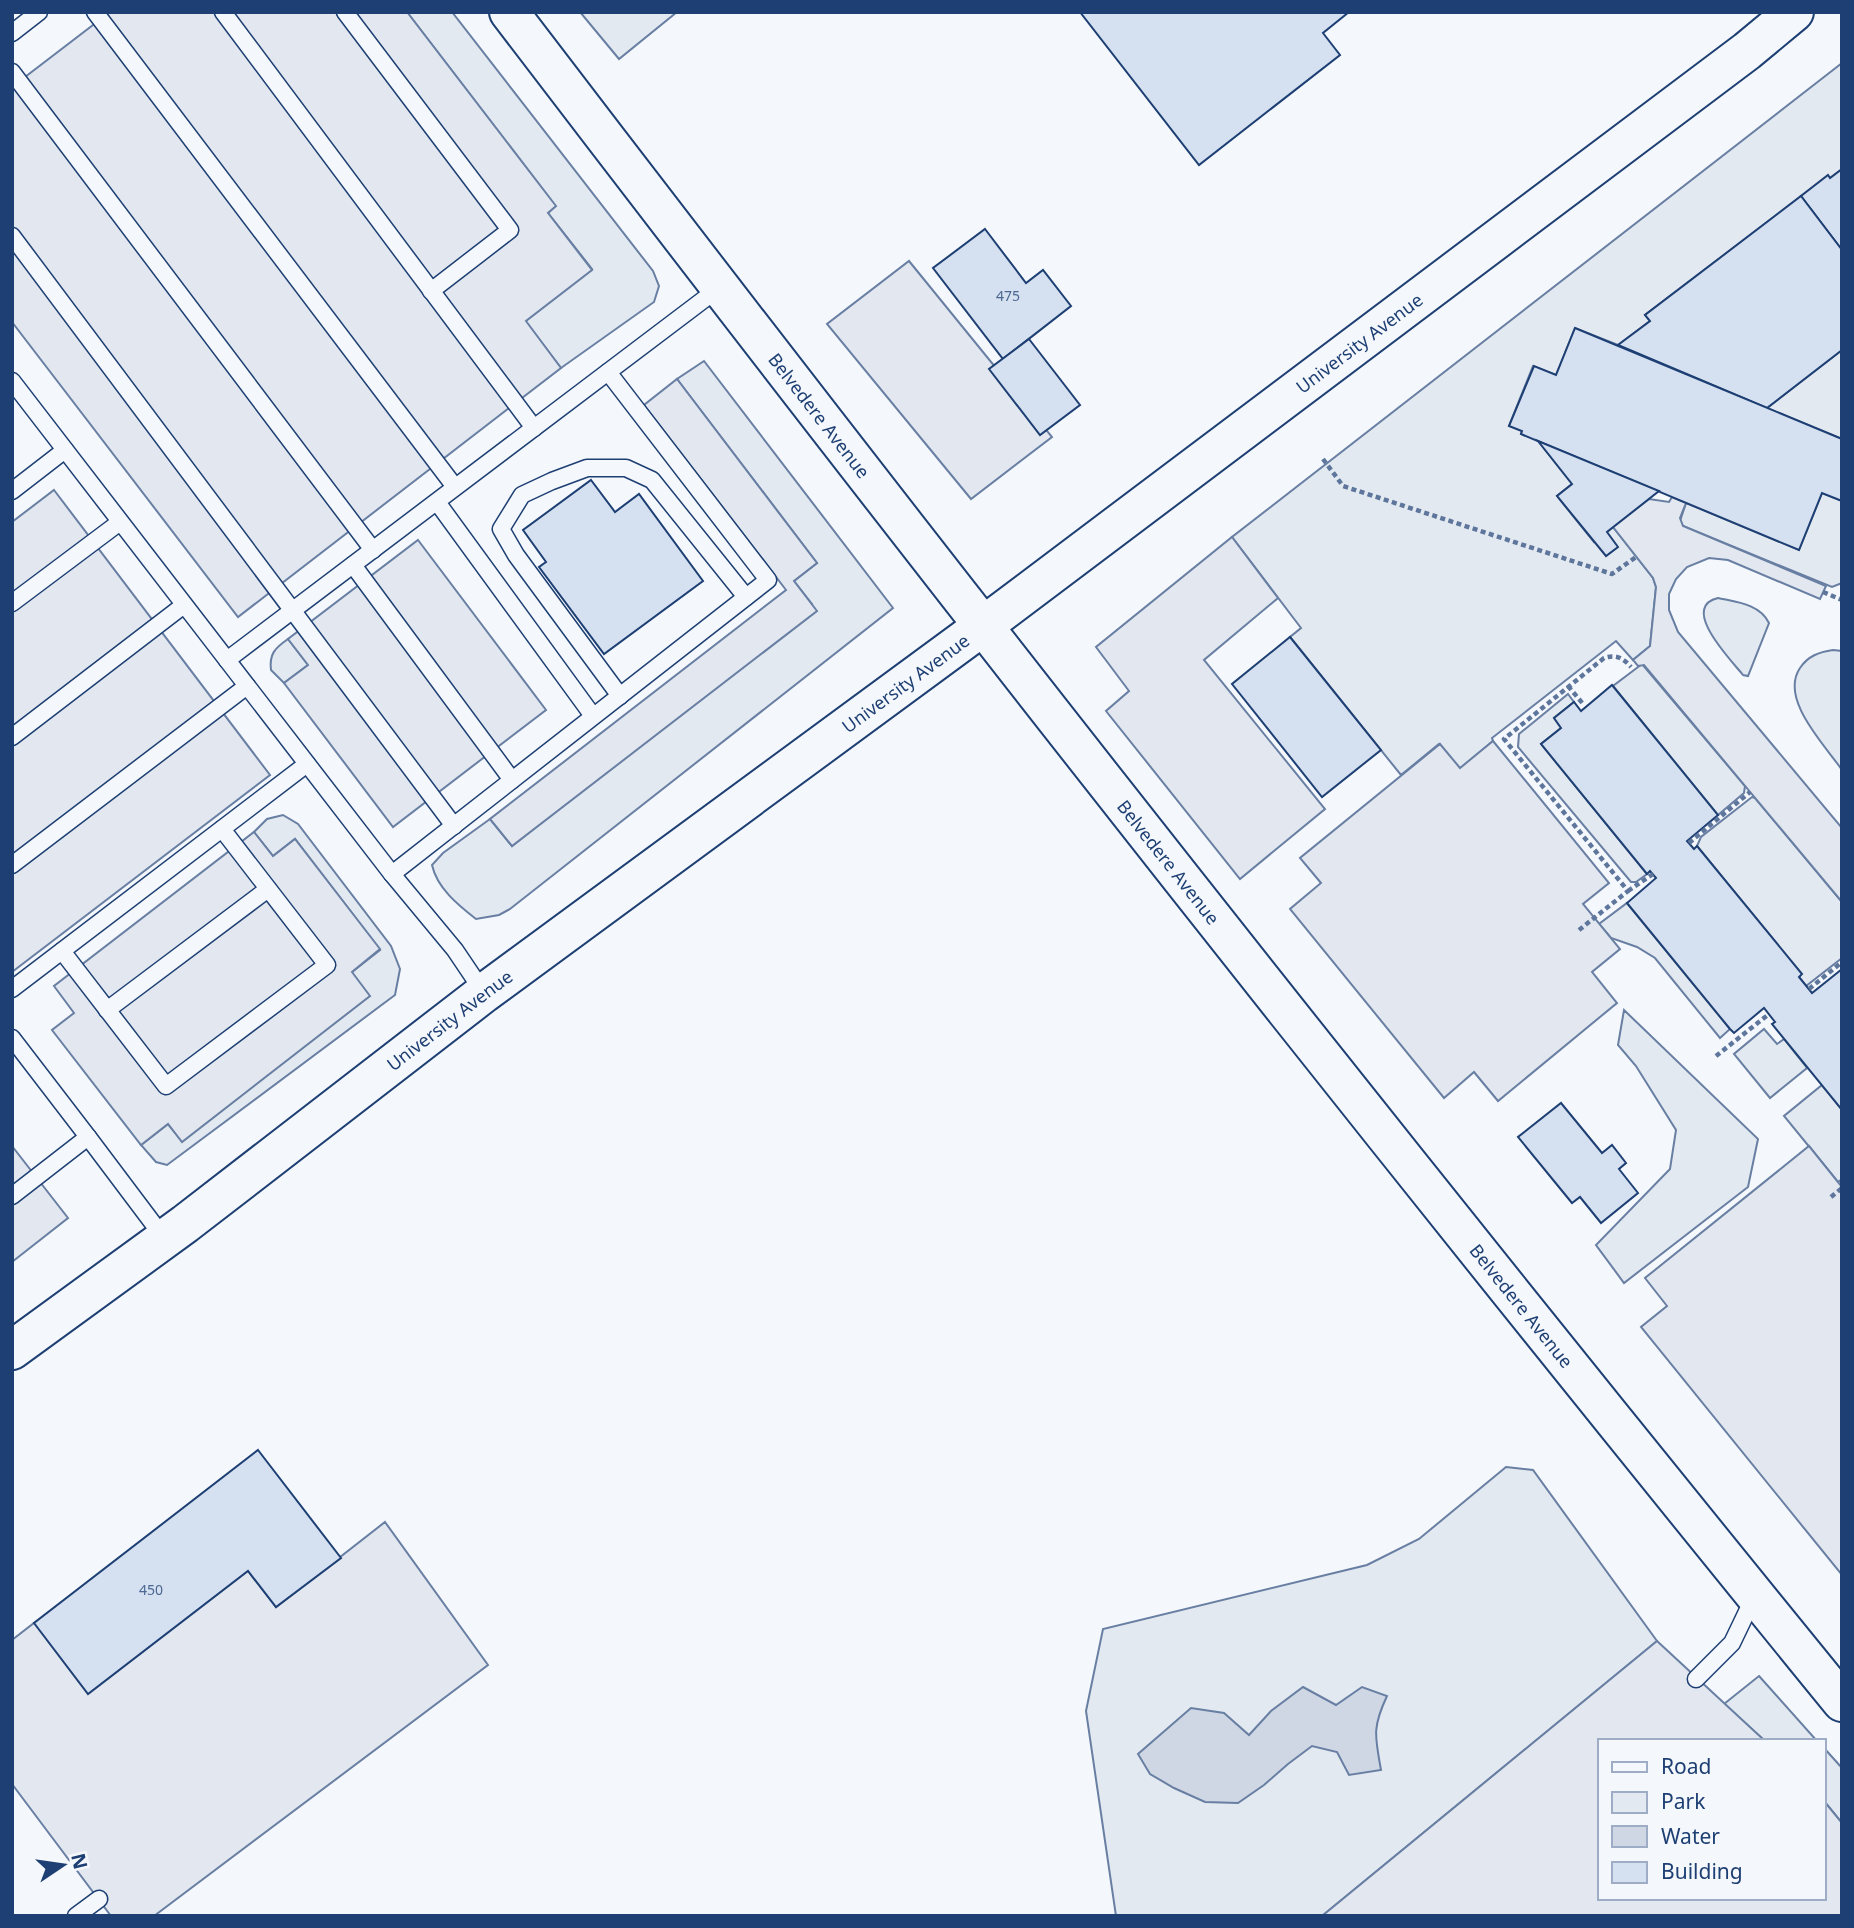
<svg xmlns="http://www.w3.org/2000/svg" width="1854" height="1928" viewBox="0 0 1854 1928" font-family="'Noto Sans',sans-serif">
  <rect width="100%" height="100%" fill="#f4f7fb"/>
  <!-- green -->
  <g fill="#e3e9f0" stroke="#687fa3" stroke-width="2">
    <path d="M407,12h45l201,259 6,15 -5,16 -93,66 -36,-47 67,-52 -44,-56 7,-7z"/>
    <path d="M580,12h97l-58,47z"/>
    <path d="M1842,63v106l-12,9 -2,-2 -183,139 5,6 -32,24 -43,-17 -19,47 -23,-9 -24,60 13,5 -1,3 17,7 34,43 -15,12 37,46 19,-15 40,51 3,9 -6,59 -17,14 -17,-19 -124,97 1,3 -33,28 -21,-25 -38,31 -111,-138 11,-9 -69,-91z"/>
    <path d="M1842,350v89l-75,-31z"/>
    <path d="M704,361l189,247 -383,301 -11,6 -23,4c-18,-14 -39,-31 -44,-54l11,-12 47,-34 22,27 300,-242 -18,-23 23,-18 -140,-184z"/>
    <path d="M1822,493l20,8v82l-10,4 -149,-61 -3,-5 6,-18 113,47z"/>
    <path d="M1718,598c18,4 42,6 51,25l-21,53 -5,-1c-12,-15 -64,-68 -25,-77z"/>
    <path d="M288,639l20,26 -24,18 -13,-13c-2,-16 4,-22 17,-31z"/>
    <path d="M1833,650l9,1v119c-17,-25 -63,-71 -42,-102 8,-12 19,-16 33,-18z"/>
    <path d="M1642,664l103,122 -1,7 -26,22 -105,-129z"/>
    <path d="M1568,694l6,8 -20,16 7,10 -20,16 106,130 -11,8h-5l-113,-135 1,-13z"/>
    <path d="M1752,797l3,1 87,104v56l-36,28 -7,-9 2,-3 -104,-128 4,-9z"/>
    <path d="M283,815l15,9 93,122 9,23 -5,26 -228,170 -11,-3 -15,-17 27,-21 14,17 170,-169 28,-22 -85,-111 -22,17 -19,-24 13,-13z"/>
    <path d="M1627,903l103,126 -10,9 -65,-80 -18,-11 -26,-9 -12,-14z"/>
    <path d="M1624,1010l134,129 -10,48 -124,96 -28,-38 74,-76 6,-39 -40,-64 -18,-21z"/>
    <path d="M1764,1029l13,15 7,-5 23,29 -37,30 -36,-44z"/>
    <path d="M1822,1085l20,25v69l-4,3 -54,-66z"/>
    <path d="M1506,1467l27,3 124,171 -335,275h-206l-30,-205 17,-82 264,-64 52,-26z"/>
    <path d="M1759,1676l58,65h-52l-41,-37z"/>
    <path d="M1824,1748l18,20v55l-18,-22z"/>
  </g>
  <!-- parking -->
  <g fill="#e3e8f0" stroke="#687fa3" stroke-width="2">
    <path d="M110,12h297l149,194 -8,7 44,57 -66,51 35,47 -323,249 -226,-295v-235z"/>
    <path d="M909,261l143,176 -81,62 -144,-175z"/>
    <path d="M677,379l140,184 -23,18 23,30 -305,235 -22,-27 296,-229 -142,-185z"/>
    <path d="M54,490l216,285 -258,197v-450z"/>
    <path d="M1672,497l14,6 -6,15 3,8 143,60 -6,13 -92,-39 -19,-2 -22,9 -11,12 -7,15v16l9,22 164,196v74l-198,-237 -6,1 -5,-6 17,-14 6,-59 -3,-9 -40,-51 36,-28 20,3z"/>
    <path d="M1232,537l46,61 -74,62 121,149 -85,70 -134,-168 23,-20 -33,-44z"/>
    <path d="M418,540l128,170 -153,117 -109,-144 24,-18 -20,-26z"/>
    <path d="M1493,741l116,142 -26,21 37,45 -28,23 25,31 -119,98 -24,-29 -30,26 -154,-189 31,-26 -21,-25 140,-114 20,24z"/>
    <path d="M254,832l19,24 22,-17 85,110 -28,23 18,24 -188,146 -14,-18 -27,21 -89,-115 22,-17 -20,-27z"/>
    <path d="M12,1146l56,72 -56,44z"/>
    <path d="M1809,1146l33,41v388l-201,-248 26,-21 -22,-28z"/>
    <path d="M385,1522l103,143 -334,251h-43l-99,-132v-144l22,-17 214,-52 28,36z"/>
    <path d="M1657,1641l108,100h-165v157h224v-97l18,22v93h-520z"/>
  </g>
  <!-- water -->
  <path fill="#cfd7e4" stroke="#687fa3" stroke-width="2" d="M1303,1687l33,18 26,-18 25,9c-15,32 -12,40 -6,74l-32,5 -12,-23 -25,-6 -24,18 -24,21 -26,18 -33,-1 -31,-14 -24,-14 -12,-20 53,-46 33,5 25,22 22,-24z"/>
  <!-- building -->
  <g fill="#d5e0f0" stroke="#1d3f73" stroke-width="2">
    <path d="M1080,12h269l-26,21 17,22 -141,110z"/>
    <path d="M1842,169v81l-41,-54 27,-21 2,3z"/>
    <path d="M1801,196l41,54v100l-75,58 -149,-63 32,-24 -5,-6z"/>
    <path d="M985,229l41,54 17,-13 28,36 -68,53 -70,-91z"/>
    <path d="M1575,328l267,111v62l-20,-8 -23,57 -278,-116 1,-3 -13,-5 25,-60 22,9z"/>
    <path d="M1029,339l51,66 -40,30 -51,-66z"/>
    <path d="M1538,441l121,50 -52,41 11,15 -12,9 -49,-60 15,-12z"/>
    <path d="M591,480l24,32 24,-18 64,87 -99,73 -65,-87 7,-5 -23,-32z"/>
    <path d="M1290,637l91,113 -59,47 -90,-113z"/>
    <path d="M1612,685l106,130 -31,26 7,8 3,-3 105,128 -3,3 13,16 30,-24v141l-70,-86 3,-2 -11,-14 -30,25 -4,-4 -103,-126 29,-25 -6,-7 -3,3 -106,-130 20,-16 -7,-10 20,-16 7,9z"/>
    <path d="M1561,1103l41,50 10,-8 14,18 -7,6 19,24 -37,30 -21,-26 -8,6 -54,-66z"/>
    <path d="M258,1450l83,108 -65,49 -28,-36 -160,123 -54,-71z"/>
  </g>
  <g fill="none" stroke-linecap="round" stroke-linejoin="round">
    <defs>
      <g id="service">
        <path d="M95,12l360,475"/>
        <path d="M223,12l311,416"/>
        <path d="M345,12l165,218 -79,61"/>
        <path d="M12,33l27,-21"/>
        <path d="M12,72l361,478"/>
        <path d="M12,236l442,590"/>
        <path d="M12,381l380,493 63,76 29,43"/>
        <path d="M12,491l53,-41"/>
        <path d="M437,502l156,214"/>
        <path d="M353,565l159,215"/>
        <path d="M12,603l108,-81"/>
        <path d="M227,660l492,-372"/>
        <path d="M620,696l-104,-141 -15,-26 21,-34 30,-14 35,-13h39l26,12 94,117"/>
        <path d="M12,737l172,-132"/>
        <path d="M12,865l235,-179"/>
        <path d="M392,874l376,-294 -160,-208"/>
        <path d="M62,951l104,135 161,-121 -105,-136"/>
        <path d="M12,989l295,-225"/>
        <path d="M107,1010l161,-121"/>
        <path d="M12,1038l76,99"/>
        <path d="M12,1196l76,-59 76,101"/>
        <path d="M1696,1679l36,-36 23,-48"/>
        <path d="M76,1916l23,-17"/>
      </g>
      <g id="secondary">
        <path id="s1" d="M509,12c435,570 880,1134 1333,1690"/>
      </g>
      <g id="primary">
        <path id="s2" d="M12,1350l173,-126 299,-231 499,-367 764,-575 47,-39"/>
      </g>
    </defs>
    <!-- service casing -->
    <use href="#service" stroke="#1d3f73" stroke-width="19"/>
    <!-- secondary casing -->
    <use href="#secondary" stroke="#1d3f73" stroke-width="42"/>
    <!-- primary casing -->
    <use href="#primary" stroke="#1d3f73" stroke-width="42"/>
    <!-- path -->
    <g stroke="#5e769c" stroke-width="4.5" stroke-dasharray="5 3.5" stroke-linecap="butt">
      <path d="M1323,459l20,27 269,88 24,-17"/>
      <path d="M1823,592l19,8"/>
      <path d="M1568,686l16,19"/>
      <path d="M1689,843l61,-51"/>
      <path d="M1628,891l25,-17"/>
      <path d="M1579,930l49,-39 -124,-152 100,-81c12,-4 19,0 27,9"/>
      <path d="M1809,989l33,-27"/>
      <path d="M1716,1056l53,-42"/>
      <path d="M1831,1197l11,-9"/>
    </g>
    <!-- service -->
    <use href="#service" stroke="#f4f7fb" stroke-width="16"/>
    <!-- secondary -->
    <use href="#secondary" stroke="#f4f7fb" stroke-width="38"/>
    <!-- primary -->
    <use href="#primary" stroke="#f4f7fb" stroke-width="38"/>
  </g>
  <g text-anchor="middle" dominant-baseline="central" stroke-width="5" stroke-linejoin="round" paint-order="stroke">
    <!-- number labels -->
    <g font-size="14" fill="#4b6792">
      <text x="1008" y="295">475</text>
      <text x="151" y="1589">450</text>
    </g>
    <!-- street labels -->
    <g font-size="18" fill="#1d3f73" stroke="#f4f7fb">
      <text stroke="none"><textPath href="#s2" startOffset="1682">University Avenue</textPath></text>
      <text stroke="none"><textPath href="#s1" startOffset="509">Belvedere Avenue</textPath></text>
      <text stroke="none"><textPath href="#s2" startOffset="1115">University Avenue</textPath></text>
      <text stroke="none"><textPath href="#s1" startOffset="1076">Belvedere Avenue</textPath></text>
      <text stroke="none"><textPath href="#s2" startOffset="548">University Avenue</textPath></text>
      <text stroke="none"><textPath href="#s1" startOffset="1643">Belvedere Avenue</textPath></text>
    </g>
  </g>
  <!-- border -->
  <rect width="1854" height="1928" fill="none" stroke="#1d3f73" stroke-width="28"/>
  <!-- legend -->
  <rect x="1598" y="1739" width="228" height="161" fill="#f4f7fb" stroke="#9eadc5" stroke-width="2"/>
  <rect x="1612" y="1762" width="35" height="10" fill="#f4f7fb" stroke="#9eadc5" stroke-width="2"/>
  <text x="1661" y="1774" font-size="21" fill="#1d3f73">Road</text>
  <rect x="1612" y="1792" width="35" height="21" fill="#e3e9f0" stroke="#9eadc5" stroke-width="2"/>
  <text x="1661" y="1809" font-size="21" fill="#1d3f73">Park</text>
  <rect x="1612" y="1826" width="35" height="21" fill="#cfd7e4" stroke="#9eadc5" stroke-width="2"/>
  <text x="1661" y="1844" font-size="21" fill="#1d3f73">Water</text>
  <rect x="1612" y="1862" width="35" height="21" fill="#d5e0f0" stroke="#9eadc5" stroke-width="2"/>
  <text x="1661" y="1879" font-size="21" fill="#1d3f73">Building</text>
  <!-- north arrow -->
  <g transform="translate(63 1865) rotate(77)" stroke="#f4f7fb" stroke-width="5" paint-order="stroke">
  <path d="M0-5L12 26L0 18L-12 26Z" fill="#1d3f73"/>
  <text y="-10" font-size="19" font-weight="bold" text-anchor="middle" fill="#1d3f73">N</text>
  </g>
</svg>
